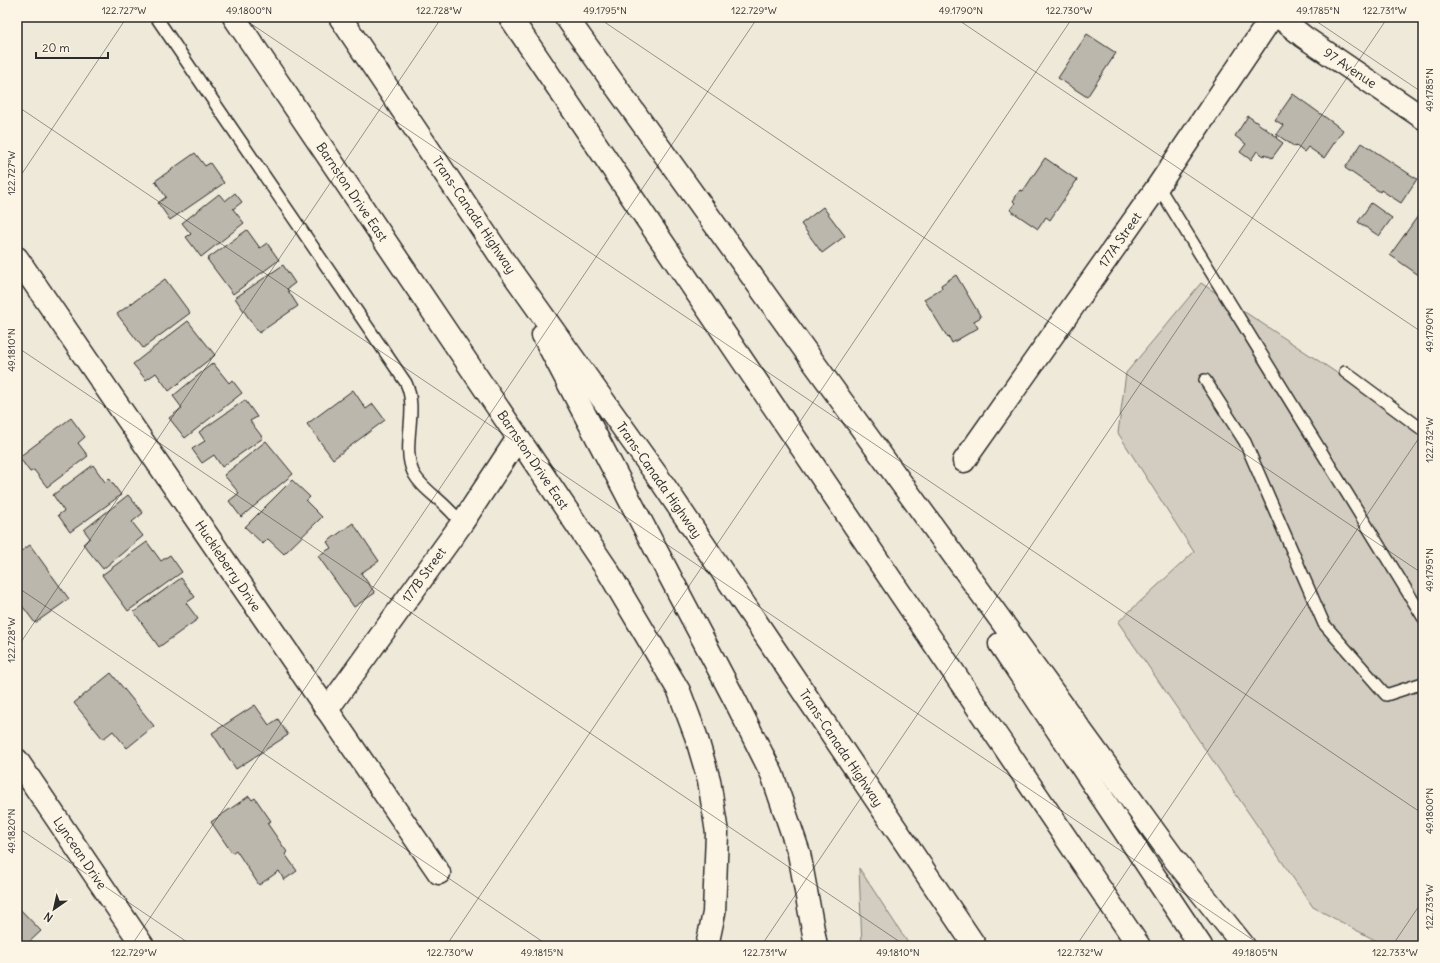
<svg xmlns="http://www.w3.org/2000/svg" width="1440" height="963" viewBox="0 0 1440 963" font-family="Delius,sans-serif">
  <rect width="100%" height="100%" fill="#efe9da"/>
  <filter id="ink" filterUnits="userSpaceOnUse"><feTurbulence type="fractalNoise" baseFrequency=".025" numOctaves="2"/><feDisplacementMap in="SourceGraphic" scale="8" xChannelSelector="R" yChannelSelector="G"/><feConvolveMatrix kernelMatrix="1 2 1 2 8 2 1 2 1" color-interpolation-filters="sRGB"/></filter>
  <g filter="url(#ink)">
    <!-- green -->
    <g fill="#d2cdc0" stroke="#7e7c76">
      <path d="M1201,283l222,147v516h-37l-73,-39 -195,-285 76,-70 -76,-119 8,-60z"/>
      <path d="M859,868l51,78h-48z"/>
    </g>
    <!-- building -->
    <g fill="#bcb7ac" stroke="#2b2b2b">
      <path d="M1087,34l29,19 -29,44 -29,-19z"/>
      <path d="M1293,94l50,36 -19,28 -16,-11 -4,5 -8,-6 -1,1 -19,-13 7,-9 -8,-5z"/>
      <path d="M1248,116l29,21 -1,1 7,5 -11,15 -7,-4 -1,2 -7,-5 -6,9 -11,-8 6,-8 -11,-8z"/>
      <path d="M1362,143l55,36 -16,24 -20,-13 -1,2 -35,-24z"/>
      <path d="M195,153l10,13 5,-3 14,20 -54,37 -12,-17 8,-6 -11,-16z"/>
      <path d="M1045,158l32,22 -27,40 -4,-3 -8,12 -28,-19 5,-7 -2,-2 7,-11 3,1z"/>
      <path d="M235,193l7,9 -9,7 11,14 -43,34 -15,-20 5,-3 -9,-11 37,-29 6,7z"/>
      <path d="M1371,203l21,15 -13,18 -21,-14z"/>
      <path d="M823,207l22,29 -23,17 -21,-29z"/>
      <path d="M1423,209v69l-33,-23z"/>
      <path d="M247,230l13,18 7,-5 12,17 -46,34 -26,-35z"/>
      <path d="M283,265l12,18 -8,6 11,17 -39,27 -24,-35z"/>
      <path d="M956,275l25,42 -7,4 4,7 -26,15 -3,-6 -1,1 -24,-39 18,-11 -1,-3z"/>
      <path d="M165,279l25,34 -47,35 -26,-34z"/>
      <path d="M188,321l27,34 -46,36 -13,-18 -10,7 -13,-16z"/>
      <path d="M213,363l16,20 3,-3 10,13 -57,45 -16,-20 13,-10 -9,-12z"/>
      <path d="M353,390l13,19 7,-5 12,16 -52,39 -26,-35z"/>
      <path d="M245,400l12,17 -7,4 13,17 -41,29 -8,-12 -12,8 -10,-14 13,-8 -6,-9z"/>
      <path d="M71,418l14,19 -7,6 10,13 -41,31 -13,-17 -4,2 -11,-15z"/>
      <path d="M266,441l27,33 -52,43 -12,-16 10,-8 -15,-18z"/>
      <path d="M93,465l12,17 4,-4 12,17 -51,37 -12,-17 6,-4 -11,-16z"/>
      <path d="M292,480l18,17 -4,4 16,16 -38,37 -16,-15 -5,5 -18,-17z"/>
      <path d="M128,495l15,18 -11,9 11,14 -40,33 -20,-25 7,-6 -6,-8z"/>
      <path d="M353,523l26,38 -18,12 14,20 -21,14 -36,-51 13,-8 -4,-6z"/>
      <path d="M147,542l14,19 9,-6 12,17 -54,39 -26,-36z"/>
      <path d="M30,545l39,54 -34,24 -18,-24v-45z"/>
      <path d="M181,578l14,19 -9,6 12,16 -39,28 -25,-35z"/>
      <path d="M111,673l43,53 -27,22 -14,-17 -10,8 -29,-36z"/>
      <path d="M255,705l14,20 9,-6 10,16 -52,34 -24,-36z"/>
      <path d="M249,796l3,4 3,-2 16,23 -4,2 20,29 -2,2 12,17 -13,9 -5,-9 -20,14 -23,-35 -4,3 -21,-31z"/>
      <path d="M17,906l24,25 -16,15h-8z"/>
    </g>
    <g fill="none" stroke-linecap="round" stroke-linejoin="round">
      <defs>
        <g id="lane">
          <path d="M156,17l250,366c13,28 -5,62 7,89 5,11 18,21 27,29 8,7 15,15 22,22"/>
          <path d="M1158,186l265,431"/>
          <path d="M1345,372l78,58"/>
          <path d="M1205,380l40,62 79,182 62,71 37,-12"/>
        </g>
        <g id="street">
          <path d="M1279,17l25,20 119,81"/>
          <path d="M17,258l422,615"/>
          <path d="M964,461l194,-275 114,-169"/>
          <path d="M327,710l135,-187 56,-85"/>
          <path d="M17,760l126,186"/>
        </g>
        <path id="secondary" d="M234,17l374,554 71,120 17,45 13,44 8,53 -3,80 -7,33"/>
        <g id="highway">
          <path d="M340,17l163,243 160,224 312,462"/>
          <path d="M510,17l629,929"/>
          <path d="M566,17l251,350 358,493 69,86"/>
          <path d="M543,335l193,367 36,72 27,79 17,93"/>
          <path d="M1000,644l201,302"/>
        </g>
      </defs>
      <!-- lane casing -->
      <use href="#lane" stroke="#2b2b2b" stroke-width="14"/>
      <!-- street casing -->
      <use href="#street" stroke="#2b2b2b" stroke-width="25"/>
      <!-- secondary casing -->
      <use href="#secondary" stroke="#2b2b2b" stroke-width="25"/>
      <!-- highway casing -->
      <use href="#highway" stroke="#2b2b2b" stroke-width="25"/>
      <!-- lane -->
      <use href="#lane" stroke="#fcf5e5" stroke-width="11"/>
      <!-- street -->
      <use href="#street" stroke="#fcf5e5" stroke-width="22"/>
      <!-- secondary -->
      <use href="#secondary" stroke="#fcf5e5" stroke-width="22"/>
      <!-- highway -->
      <use href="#highway" stroke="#fcf5e5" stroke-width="22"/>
    </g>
  </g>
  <!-- ticks -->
  <path fill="none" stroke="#2b2b2b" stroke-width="1" stroke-opacity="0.45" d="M241,17l1182,797M597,17l826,557M954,17l469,316M1310,17l113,76M17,106l1245,840M17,181l110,-164M17,347l889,599M17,587l532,359M17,648l425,-631M17,827l176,119M131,946l627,-929M446,946l627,-929M761,946l627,-929M1076,946l347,-514M1392,946l31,-46"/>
  <g text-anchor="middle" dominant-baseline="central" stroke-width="3.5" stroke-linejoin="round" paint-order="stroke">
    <!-- street labels -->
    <g font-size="13" fill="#2b2b2b" stroke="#fcf5e5">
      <text transform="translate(1350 68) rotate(34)">97 Avenue</text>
      <text transform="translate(352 192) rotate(56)">Barnston Drive East</text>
      <text transform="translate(474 215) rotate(56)">Trans-Canada Highway</text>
      <text transform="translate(1120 240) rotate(-55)">177A Street</text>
      <text transform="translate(533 460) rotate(56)">Barnston Drive East</text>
      <text transform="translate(659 480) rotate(55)">Trans-Canada Highway</text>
      <text transform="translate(228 566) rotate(56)">Huckleberry Drive</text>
      <text transform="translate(424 575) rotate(-54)">177B Street</text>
      <text transform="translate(841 748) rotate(56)">Trans-Canada Highway</text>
      <text transform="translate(80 853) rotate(56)">Lyncean Drive</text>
    </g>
  </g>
  <!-- margin -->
  <rect width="1440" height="963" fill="none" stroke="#fcf5e5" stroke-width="44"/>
  <!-- north arrow -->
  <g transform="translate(54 909) rotate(214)" stroke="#fcf5e5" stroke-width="3" paint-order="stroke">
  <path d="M0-3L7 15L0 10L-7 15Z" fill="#2b2b2b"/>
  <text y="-6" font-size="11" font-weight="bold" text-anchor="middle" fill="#2b2b2b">N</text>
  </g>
  <!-- scale -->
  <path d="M36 52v6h72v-6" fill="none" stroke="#2b2b2b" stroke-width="2"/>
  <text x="42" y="52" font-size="12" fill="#2b2b2b" stroke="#fcf5e5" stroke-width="3" paint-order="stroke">20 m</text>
  <rect x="22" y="22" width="1396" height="919" fill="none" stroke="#2b2b2b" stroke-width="1.5"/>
  <g font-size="10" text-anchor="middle" fill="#2b2b2b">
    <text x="124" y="14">122.727°W</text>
    <text x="249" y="14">49.1800°N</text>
    <text x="439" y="14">122.728°W</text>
    <text x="605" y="14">49.1795°N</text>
    <text x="754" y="14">122.729°W</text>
    <text x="961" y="14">49.1790°N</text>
    <text x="1069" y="14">122.730°W</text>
    <text x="1318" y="14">49.1785°N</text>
    <text x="1385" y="14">122.731°W</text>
    <text transform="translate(1429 90) rotate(-90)" y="4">49.1785°N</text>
    <text transform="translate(11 173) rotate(-90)" y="4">122.727°W</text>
    <text transform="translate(1429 330) rotate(-90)" y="4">49.1790°N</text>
    <text transform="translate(11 350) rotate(-90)" y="4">49.1810°N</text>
    <text transform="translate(1429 440) rotate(-90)" y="4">122.732°W</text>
    <text transform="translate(1429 570) rotate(-90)" y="4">49.1795°N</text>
    <text transform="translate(11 640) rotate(-90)" y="4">122.728°W</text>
    <text transform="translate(1429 811) rotate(-90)" y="4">49.1800°N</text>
    <text transform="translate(11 831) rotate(-90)" y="4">49.1820°N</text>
    <text transform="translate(1429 907) rotate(-90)" y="4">122.733°W</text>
    <text x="134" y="956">122.729°W</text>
    <text x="450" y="956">122.730°W</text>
    <text x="542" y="956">49.1815°N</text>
    <text x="765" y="956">122.731°W</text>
    <text x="898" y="956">49.1810°N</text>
    <text x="1080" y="956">122.732°W</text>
    <text x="1255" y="956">49.1805°N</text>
    <text x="1395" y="956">122.733°W</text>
  </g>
</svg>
